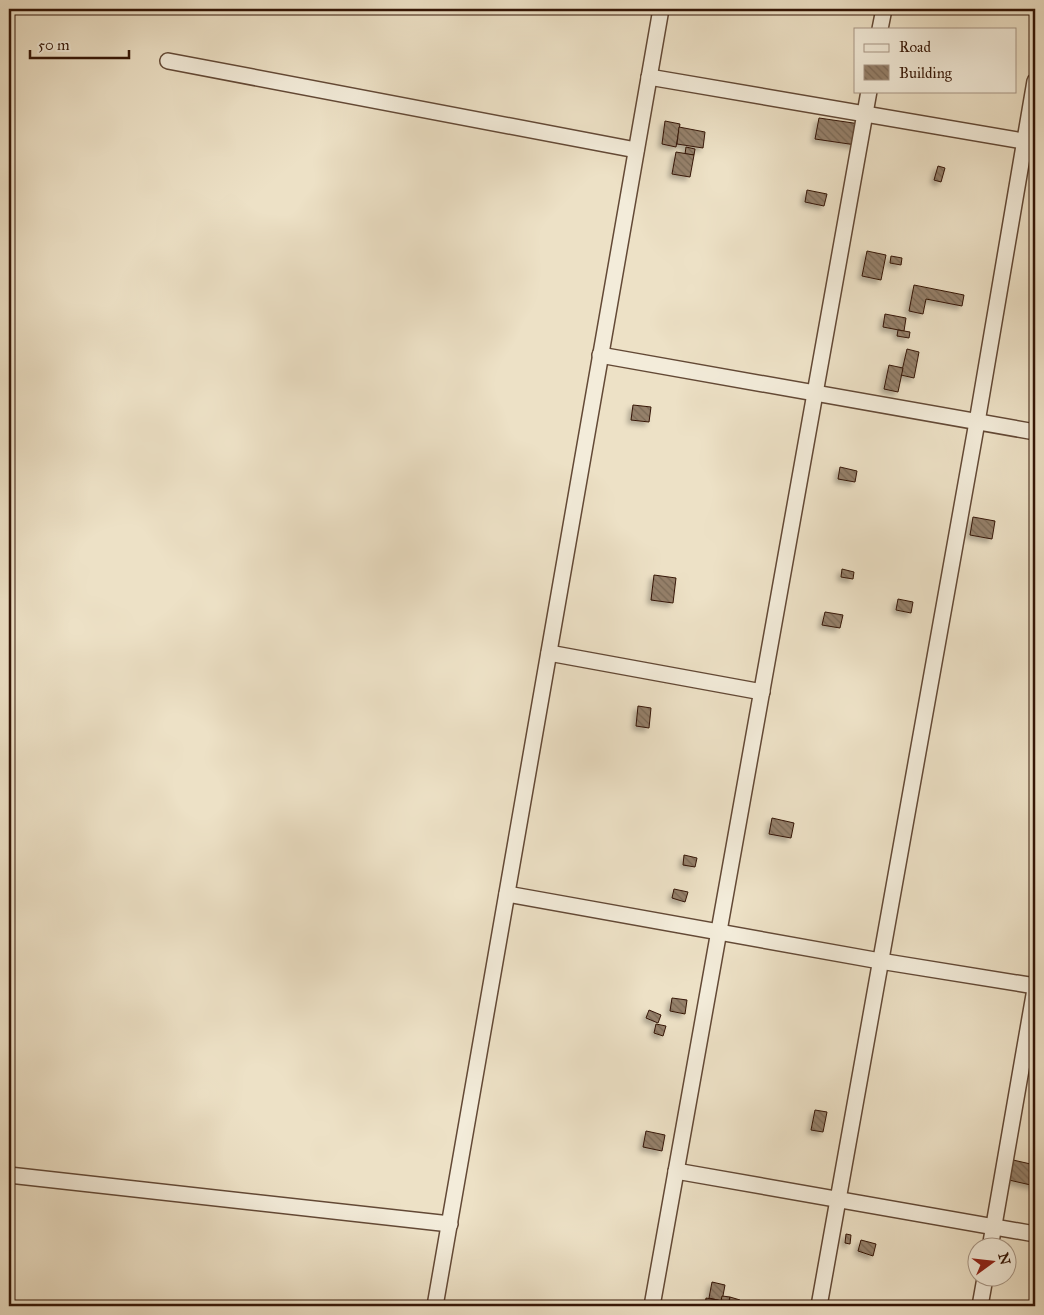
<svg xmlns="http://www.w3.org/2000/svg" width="1044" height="1315" viewBox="0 0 1044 1315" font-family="'IM FELL Great Primer',serif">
  <defs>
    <pattern id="building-back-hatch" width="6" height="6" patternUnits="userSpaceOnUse" patternTransform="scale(1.25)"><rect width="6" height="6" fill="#95806a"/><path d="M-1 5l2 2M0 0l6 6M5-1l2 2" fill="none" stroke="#7a6855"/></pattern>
    <filter id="shadow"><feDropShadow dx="-3.5" dy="3.5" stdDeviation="2.5" flood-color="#0004"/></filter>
  </defs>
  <rect width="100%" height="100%" fill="#ede1c6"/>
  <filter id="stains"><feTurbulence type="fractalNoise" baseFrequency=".004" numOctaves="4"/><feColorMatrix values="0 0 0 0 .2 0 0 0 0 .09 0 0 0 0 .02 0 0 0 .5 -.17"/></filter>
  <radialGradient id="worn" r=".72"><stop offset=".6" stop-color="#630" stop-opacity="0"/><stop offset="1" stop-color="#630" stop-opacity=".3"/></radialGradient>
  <!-- building -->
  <g fill="url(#building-back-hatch)" stroke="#351606" filter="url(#shadow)">
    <path d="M819,118l41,6 -4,21 -41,-6z"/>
    <path d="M665,121l15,3 -4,23 -14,-3z"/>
    <path d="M679,127l26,5 -2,16 -26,-4z"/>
    <path d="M686,147l9,2 -1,6 -9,-1z"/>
    <path d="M676,152l18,3 -4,22 -18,-3z"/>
    <path d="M938,166l7,2 -4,14 -7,-2z"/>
    <path d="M807,190l20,4 -3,12 -19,-4z"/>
    <path d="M867,251l19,4 -5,25 -19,-4z"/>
    <path d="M891,256l11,2 -1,7 -11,-2z"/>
    <path d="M914,285l50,10 -2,11 -36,-7 -3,15 -14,-3z"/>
    <path d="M885,314l21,4 -2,13 -21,-4z"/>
    <path d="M898,330l12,2 -1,6 -12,-2z"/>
    <path d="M907,349l12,3 -5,26 -13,-3z"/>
    <path d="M889,365l14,3 -5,24 -14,-3z"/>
    <path d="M633,405l18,2 -2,15 -18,-2z"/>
    <path d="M840,467l17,4 -2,11 -17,-3z"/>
    <path d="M973,517l22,4 -3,18 -22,-4z"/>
    <path d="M842,569l12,3 -1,7 -12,-2z"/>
    <path d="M654,575l22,3 -3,25 -22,-3z"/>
    <path d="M898,599l15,3 -2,11 -15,-3z"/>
    <path d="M825,612l18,3 -3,13 -18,-3z"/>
    <path d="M638,706l13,2 -2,20 -13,-2z"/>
    <path d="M772,818l22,5 -3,15 -22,-4z"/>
    <path d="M684,855l13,3 -2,9 -12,-2z"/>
    <path d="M674,889l14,3 -3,10 -13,-4z"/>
    <path d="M672,998l15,2 -2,14 -15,-3z"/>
    <path d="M649,1010l12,5 -3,8 -12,-5z"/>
    <path d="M656,1024l10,2 -3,10 -9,-3z"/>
    <path d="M815,1110l12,2 -4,20 -12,-2z"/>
    <path d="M646,1131l19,4 -3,16 -19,-4z"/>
    <path d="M1013,1160l22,5v21l-26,-6z"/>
    <path d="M846,1234l5,1 -1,9 -5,-1z"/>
    <path d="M861,1240l15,4 -3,12 -15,-5z"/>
    <path d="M712,1282l13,3 -3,16 -13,-3z"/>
    <path d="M722,1296l8,1 -2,9h-8z"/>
    <path d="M730,1297l10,3 -1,6h-11z"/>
    <path d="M706,1298l16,3 -2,5h-15z"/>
  </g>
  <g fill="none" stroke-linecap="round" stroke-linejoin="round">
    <defs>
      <g id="street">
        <path d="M880,29l4,-20"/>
        <path d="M168,61l468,89"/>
        <path d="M649,77l386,66"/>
        <path d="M600,355l435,77"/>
        <path d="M549,653l213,39"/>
        <path d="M507,894l373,67 155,25"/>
        <path d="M676,1171l359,63"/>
        <path d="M9,1175l441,49"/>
        <path d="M990,1248l45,-259"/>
        <path d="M435,1306l226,-1297"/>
        <path d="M652,1306l217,-1215"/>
        <path d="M819,1306l158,-884 58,-341"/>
        <path d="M980,1306l5,-28"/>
      </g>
    </defs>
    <!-- street casing -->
    <use href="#street" stroke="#634936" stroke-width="18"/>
    <!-- street -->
    <use href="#street" stroke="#f3ecda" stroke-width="15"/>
  </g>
  <!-- margin -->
  <rect width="1044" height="1315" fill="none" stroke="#ede1c6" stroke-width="30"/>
  <rect x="10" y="10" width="1024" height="1295" fill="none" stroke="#351606" stroke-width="2.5"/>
  <rect x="15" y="15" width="1014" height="1285" fill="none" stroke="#351606"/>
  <!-- legend -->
  <rect x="854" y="28" width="162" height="65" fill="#f3ecda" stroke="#a79685"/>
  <rect x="864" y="44" width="25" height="8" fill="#f3ecda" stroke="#a79685"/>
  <text x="899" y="52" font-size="15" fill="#351606">Road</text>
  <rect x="864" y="65" width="25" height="15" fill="url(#building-back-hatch)" stroke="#a79685"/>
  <text x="899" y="78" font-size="15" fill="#351606">Building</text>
  <!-- north arrow -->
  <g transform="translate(992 1262) rotate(75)"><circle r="24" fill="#f3ecda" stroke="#a79685"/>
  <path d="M0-4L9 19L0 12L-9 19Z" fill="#8f2418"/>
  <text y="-8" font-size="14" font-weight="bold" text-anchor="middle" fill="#351606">N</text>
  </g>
  <!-- scale -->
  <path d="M30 50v8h99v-8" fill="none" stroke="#351606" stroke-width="2.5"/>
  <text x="38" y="50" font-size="15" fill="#351606" stroke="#f3ecda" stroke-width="4" paint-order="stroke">50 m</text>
  <rect width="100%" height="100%" filter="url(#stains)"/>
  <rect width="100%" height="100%" fill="url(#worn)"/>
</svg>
